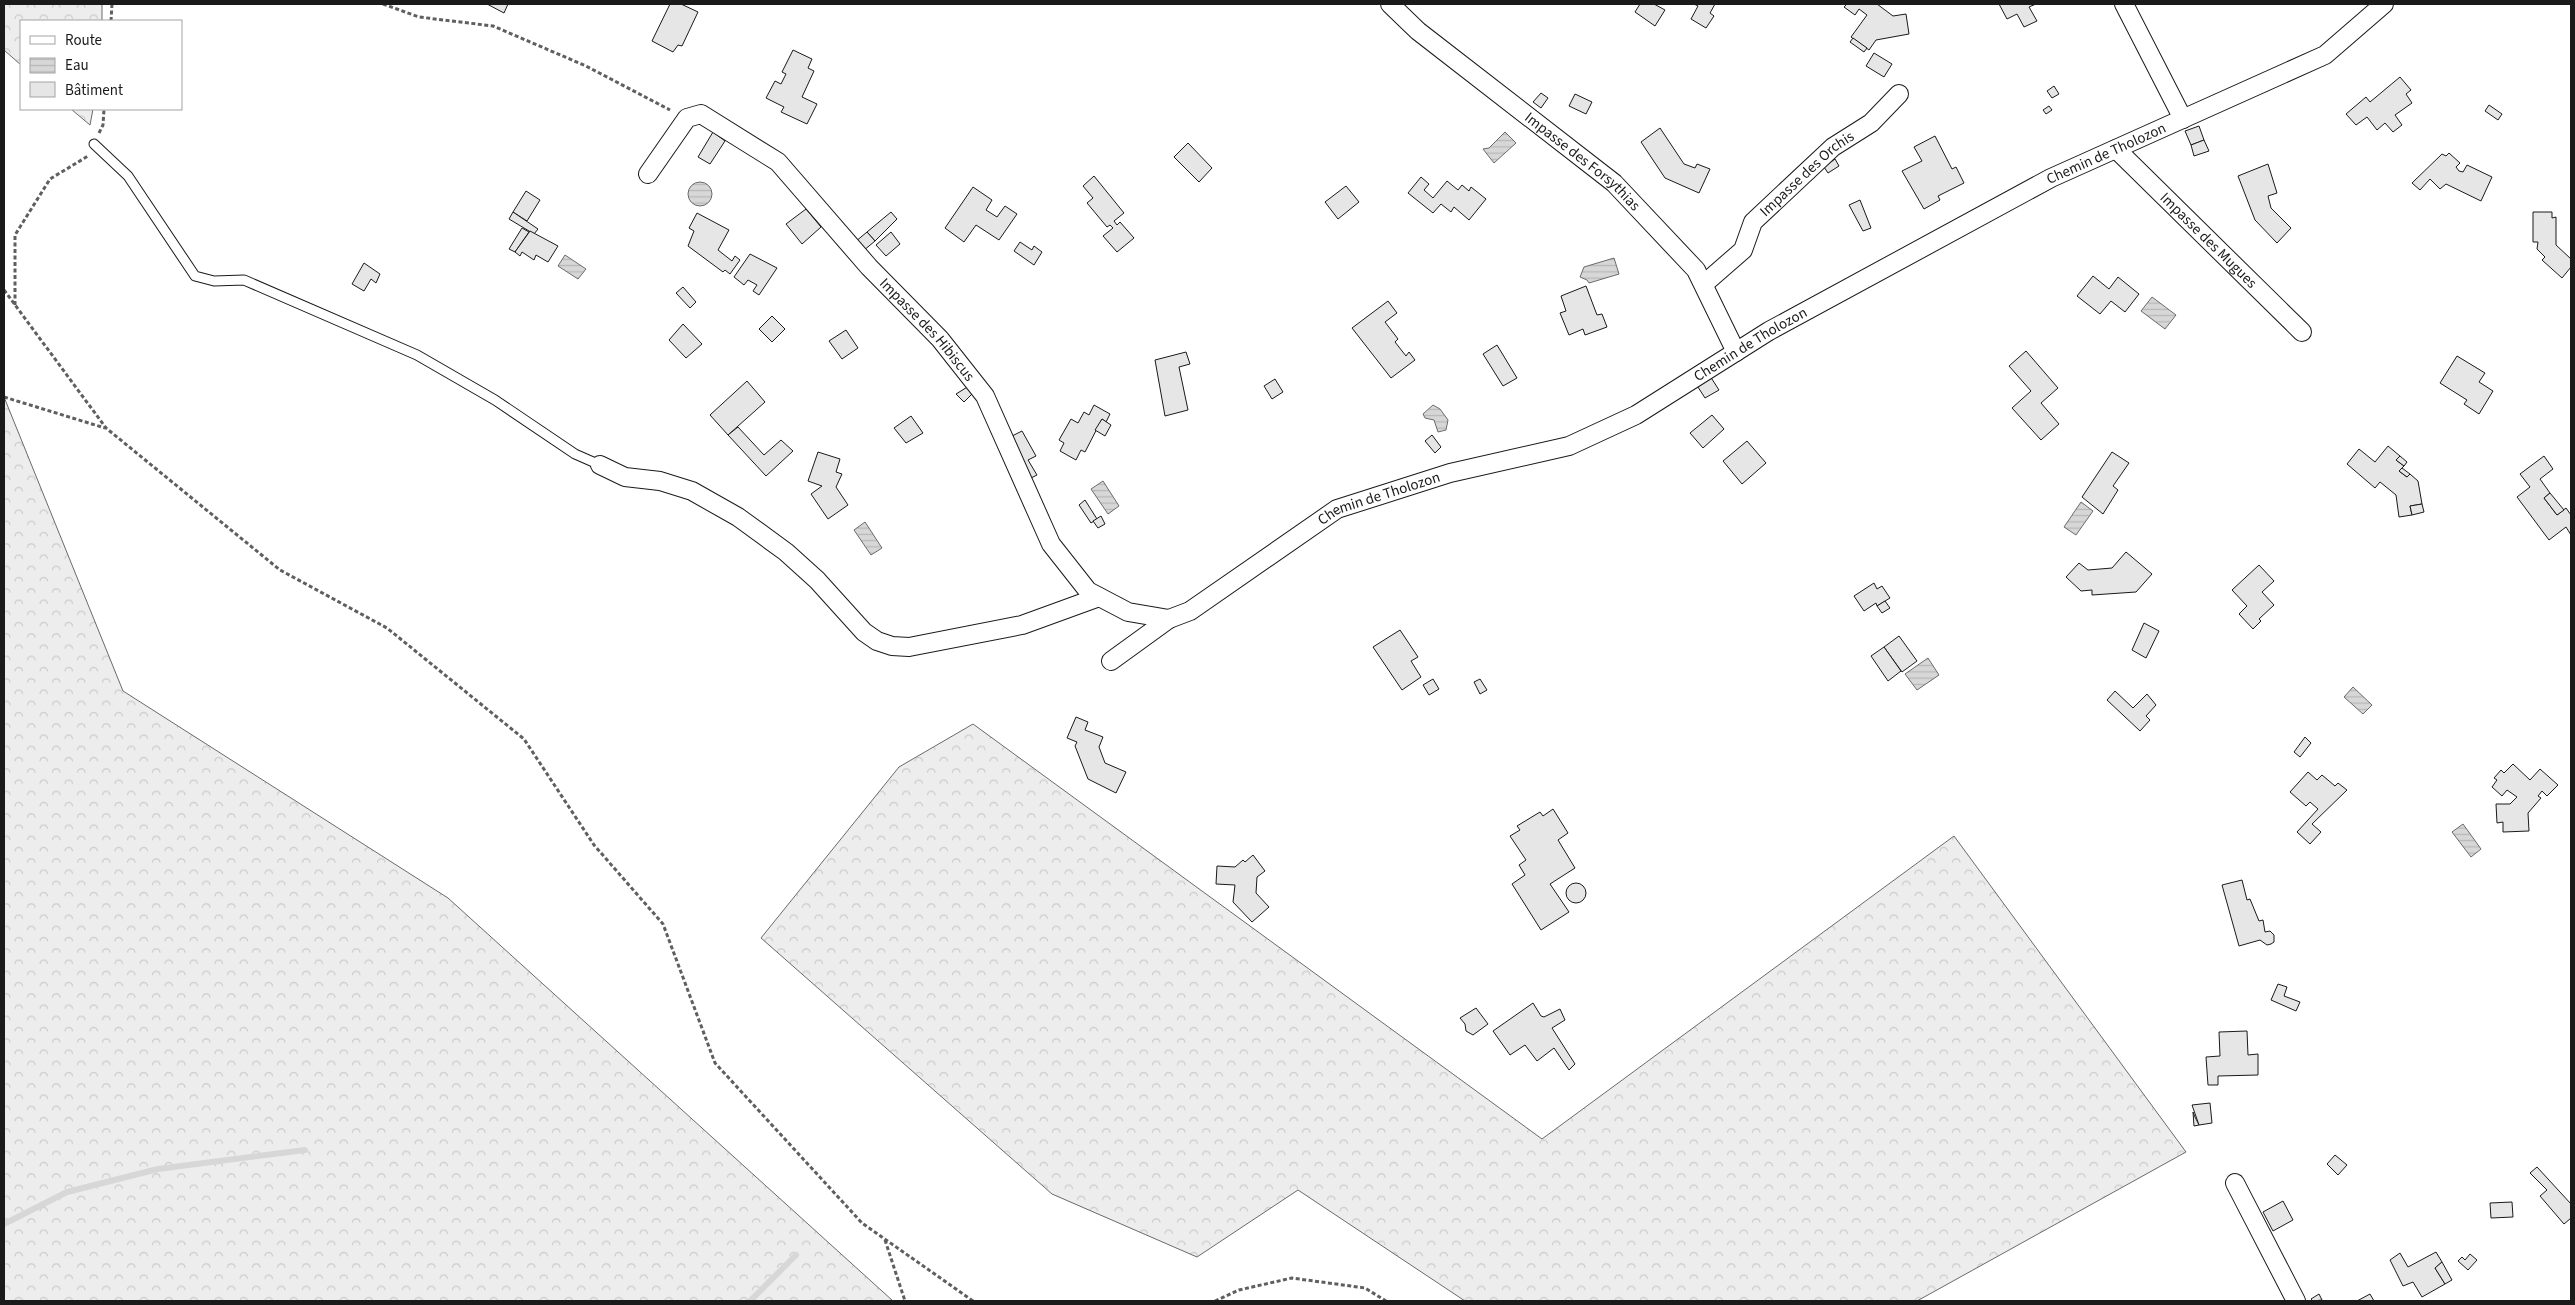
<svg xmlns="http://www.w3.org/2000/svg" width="2575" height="1305" viewBox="0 0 2575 1305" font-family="'Source Sans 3',sans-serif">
  <defs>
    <pattern id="forest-crowns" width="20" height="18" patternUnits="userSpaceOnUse" patternTransform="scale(1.25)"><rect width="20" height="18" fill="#ededed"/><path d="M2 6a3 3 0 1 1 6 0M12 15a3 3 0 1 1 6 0" fill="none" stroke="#cbcbcb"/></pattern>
    <pattern id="water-rules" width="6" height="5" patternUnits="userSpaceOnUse" patternTransform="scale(1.25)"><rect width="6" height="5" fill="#d7d7d7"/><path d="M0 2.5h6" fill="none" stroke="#b8b8b8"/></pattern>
  </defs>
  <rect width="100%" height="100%" fill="#fff"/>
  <!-- forest -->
  <g fill="url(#forest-crowns)" stroke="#6a6a6a">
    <path d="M4,4h98v17h-81v44l-17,-15z"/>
    <path d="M71,109h22l-3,16z"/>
    <path d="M4,397l119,294 325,207 445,403h-889z"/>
    <path d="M973,724l569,415 412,-303 232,316 -269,149h-452l-167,-111 -101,67 -145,-63 -291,-256 138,-171z"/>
  </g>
  <!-- water -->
  <g fill="url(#water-rules)" stroke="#6a6a6a">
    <path d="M1505,132l11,11 -22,20 -11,-14 6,-1z"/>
    <circle cx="700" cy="194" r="12"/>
    <path d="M565,255l21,14 -8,10 -20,-13z"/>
    <path d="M1614,258l5,16 -30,9 -2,-3 -7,-3 4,-10z"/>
    <path d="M2152,297l24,18 -11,14 -24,-18z"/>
    <path d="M1433,405l7,4 8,11 -2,10 -8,2 -4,-12 -9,-2 -2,-4z"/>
    <path d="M1103,481l16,25 -11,8 -17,-25z"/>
    <path d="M2081,502l12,9 -17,24 -12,-8z"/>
    <path d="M865,522l17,26 -11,7 -17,-25z"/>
    <path d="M1928,658l11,17 -22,15 -12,-16z"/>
    <path d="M2353,687l19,18 -9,9 -19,-17z"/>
    <path d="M2463,824l18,25 -10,8 -19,-25z"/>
  </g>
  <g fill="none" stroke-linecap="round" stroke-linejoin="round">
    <!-- stream -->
    <g stroke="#d7d7d7" stroke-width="6">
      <path d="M4,1224l63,-32 91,-23 147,-19"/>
      <path d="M750,1301l46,-46"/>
    </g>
  </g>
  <!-- building -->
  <g fill="#e6e6e6" stroke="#1a1a1a">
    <path d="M487,4h21l-4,9z"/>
    <path d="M670,4h11l17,8 -16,34 -4,-1 -5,7 -21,-11z"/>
    <path d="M1640,4h14l11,6 -10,16 -20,-14z"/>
    <path d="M1694,4h21l-5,9 4,3 -8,12 -15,-9 7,-13z"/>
    <path d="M1847,4h30l16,12 13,-2 3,20 -33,6 -7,10 -18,-13 16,-22 -8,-6 -4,6 -11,-8z"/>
    <path d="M1999,4h37l-7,3 8,14 -13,6 -7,-13 -10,5z"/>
    <path d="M1853,38l14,10 -3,4 -14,-10z"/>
    <path d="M793,50l19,9 -4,9 6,3 -12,26 15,7 -10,20 -26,-12 3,-5 -18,-9 9,-17 6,3 5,-10 -4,-2z"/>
    <path d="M1874,53l18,11 -8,13 -18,-11z"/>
    <path d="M2400,77l11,13 -5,4 6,9 -17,12 7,10 -9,7 -8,-9 -8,7 -10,-13 -11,8 -10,-11 20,-17 4,5z"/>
    <path d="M2054,86l5,8 -7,4 -5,-7z"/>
    <path d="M1541,93l7,5 -7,10 -8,-6z"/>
    <path d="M1575,94l17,8 -6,12 -17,-8z"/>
    <path d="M2489,105l13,9 -4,6 -13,-9z"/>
    <path d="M2049,106l3,4 -6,4 -3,-4z"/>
    <path d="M2199,126l5,14 -13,5 -6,-14z"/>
    <path d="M1660,128l24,36 11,4 2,-4 13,5 -11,24 -34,-15 -24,-36z"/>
    <path d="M713,132l12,9 -15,23 -12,-7z"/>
    <path d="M1935,136l17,33 4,-2 8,16 -26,13 2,4 -16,9 -22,-38 20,-10 -8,-14z"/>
    <path d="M2204,140l5,11 -15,5 -3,-11z"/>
    <path d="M1188,143l24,25 -13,14 -25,-25z"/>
    <path d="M2449,153l11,10 -4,4 3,4 4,1 4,-7 25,12 -11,24 -35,-17 -6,5 -10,-10 -10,11 -8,-7 30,-29 4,2z"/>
    <path d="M1835,159l4,7 -11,7 -4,-6z"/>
    <path d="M2268,164l9,29 -9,3 3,12 20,20 -14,15 -22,-23 -17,-44z"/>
    <path d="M1094,176l30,37 -10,8 3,4 3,-3 14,16 -17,14 -14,-16 10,-8 -3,-3 -3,2 -20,-24 6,-5 -10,-12z"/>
    <path d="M1421,177l8,7 -5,6 9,8 14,-17 11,9 4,-5 7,6 2,-4 15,12 -17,21 -15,-13 -3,5 -10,-8 -8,9 -25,-20z"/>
    <path d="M1346,186l13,16 -21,17 -13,-17z"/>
    <path d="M973,187l19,13 -6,10 11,7 8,-11 12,8 -18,26 -23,-15 -12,17 -19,-14z"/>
    <path d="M526,191l14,9 -13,21 -14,-9z"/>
    <path d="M1860,200l11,28 -8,3 -14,-26z"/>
    <path d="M806,209l15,18 -19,17 -16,-20z"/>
    <path d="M513,212l25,17 -4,5 -25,-15z"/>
    <path d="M891,212l6,7 -22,22 -8,-9z"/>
    <path d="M2533,212h19v6l4,-1v28l15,14v8l-9,11 -20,-18 3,-3 -8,-8 1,-7h-5z"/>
    <path d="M697,213l32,17 -11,20 14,11 3,-5 5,4 -10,14 -5,-4 -2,2 -35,-26 6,-15 -5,-3z"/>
    <path d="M522,228l7,4 -14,20 -6,-3z"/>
    <path d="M530,231l28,15 -10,16 -12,-7 -2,5 -12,-8 -2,4 -5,-4z"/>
    <path d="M867,232l8,9 -12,10 -8,-9z"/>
    <path d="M891,232l9,12 -14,12 -10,-11z"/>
    <path d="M1020,242l12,8 2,-4 8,6 -8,13 -20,-14z"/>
    <path d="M750,254l27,14 -18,27 -6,-4 4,-6 -9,-5 -4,5 -10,-8z"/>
    <path d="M364,263l16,11 -4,9 -5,-4 -7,12 -12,-7z"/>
    <path d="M2093,276l16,13 9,-12 21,17 -14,18 -14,-11 -11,13 -23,-18z"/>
    <path d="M1586,286l11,29 5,-1 5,13 -22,8 -2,-6 -14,6 -9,-22 6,-2 -5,-15z"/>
    <path d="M683,287l13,15 -6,6 -14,-15z"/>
    <path d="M1388,301l9,12 -12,9 13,17 -3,3 11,14 3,-4 6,8 -24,18 -39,-50z"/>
    <path d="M772,316l13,13 -13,13 -13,-13z"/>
    <path d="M683,324l19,20 -16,14 -17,-18z"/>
    <path d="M846,330l12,18 -16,11 -13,-18z"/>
    <path d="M1497,345l20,33 -14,8 -20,-32z"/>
    <path d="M2026,351l32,37 -17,15 18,21 -18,16 -29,-32 19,-17 -22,-25z"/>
    <path d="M1186,352l4,12 -11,3 9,43 -23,6 -10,-56z"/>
    <path d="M2457,356l28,17 -6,9 14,9 -14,23 -15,-10 3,-4 -27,-17z"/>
    <path d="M1710,376l9,14 -14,8 -9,-14z"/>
    <path d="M1275,379l8,13 -11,7 -8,-13z"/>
    <path d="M747,381l18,21 -37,33 -18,-20z"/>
    <path d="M969,386l4,7 -9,9 -8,-8z"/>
    <path d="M1094,405l16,9 -4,8 -4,-3 -17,33 -4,-2 -5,10 -16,-9 4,-8 -5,-3 12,-21 7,4 6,-11 5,3z"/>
    <path d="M1712,415l12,14 -21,19 -13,-15z"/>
    <path d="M911,416l12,17 -17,10 -12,-15z"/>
    <path d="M1102,419l9,6 -6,11 -10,-6z"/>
    <path d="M738,427l26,28 17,-15 12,11 -27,25 -38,-41z"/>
    <path d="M1022,431l14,25 -8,4 9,15 -6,3 -19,-42z"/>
    <path d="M1432,435l9,12 -6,6 -10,-12z"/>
    <path d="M1747,441l19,22 -24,21 -19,-23z"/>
    <path d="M2388,446l12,10 -4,4 8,6 -5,5 8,6 3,-3 8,7 4,23 -12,2 2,9 -13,2 -3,-22 -16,-13 -5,6 -28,-24 12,-15 16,13z"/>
    <path d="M818,452l22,7 -4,13 6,2 -6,13 12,18 -20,14 -17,-25 11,-8 -14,-5z"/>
    <path d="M2112,452l17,11 -16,23 5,4 -15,24 -21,-17z"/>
    <path d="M2400,456l7,6 -3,4 -8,-6z"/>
    <path d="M2544,456l9,13 -13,10 10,14 -6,5 13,17 9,-7 5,7v20l-5,-8 -17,13 -32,-43 13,-10 -10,-13z"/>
    <path d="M2402,468l8,6 -3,3 -8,-6z"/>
    <path d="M2550,493l14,17 -7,5 -13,-17z"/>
    <path d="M1085,500l12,19 -6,4 -12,-18z"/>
    <path d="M2422,504l2,8 -12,3 -2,-9z"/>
    <path d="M1101,516l4,8 -7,4 -5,-7z"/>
    <path d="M2126,552l26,22 -16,18 -44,3v-5l-11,1 -15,-14 13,-14 9,7 24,-2z"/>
    <path d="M2259,565l15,16 -12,11 12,13 -15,14 2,2 -8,8 -14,-15 8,-8 -15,-16z"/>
    <path d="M1874,583l3,6 5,-3 8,12 -13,8 -1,-3 -12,8 -10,-15z"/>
    <path d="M1885,601l5,7 -8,5 -5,-7z"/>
    <path d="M2144,623l15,8 -13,27 -14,-8z"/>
    <path d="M1400,630l18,27 -7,4 10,16 -19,13 -29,-43z"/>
    <path d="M1899,636l18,25 -15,11 -18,-25z"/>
    <path d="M1884,647l17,24 -13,10 -17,-25z"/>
    <path d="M1433,679l6,10 -10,6 -6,-10z"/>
    <path d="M1480,679l7,11 -7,4 -6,-12z"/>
    <path d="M2115,691l18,17 14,-14 9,11 -10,11 4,4 -10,11 -33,-31z"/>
    <path d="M1076,717l12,5 -3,8 18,7 -4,10 6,16 21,9 -10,21 -28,-14 -13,-33 2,-4 -10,-4z"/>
    <path d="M2305,737l6,6 -11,14 -6,-5z"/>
    <path d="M2513,764l17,16 10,-11 18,16 -11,11 -5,-5 -4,5 3,2 -13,15 1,18 -26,1v-10l-6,1 -1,-19h14l7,-7 -10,-7 -5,6 -10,-9 5,-7 -3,-2 7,-8 3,3z"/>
    <path d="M2308,772l9,8 5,-5 13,11 3,-3 9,7 -35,34 9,8 -11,12 -13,-12 21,-23 -8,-7 -4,4 -16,-14z"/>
    <path d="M1553,809l15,24 -10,7 17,28 -25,16 19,28 -28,18 -29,-46 13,-9 -6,-10 7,-5 -16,-24 10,-6 -3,-4 23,-14 3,4z"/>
    <path d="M1253,855l12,16 -8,6 -1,16 13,14 -17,15 -19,-20 2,-17 -19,-1 1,-18 18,1 8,-7 2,2z"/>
    <path d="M2242,880l5,20 3,-1 9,22 4,-1 2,12 5,-1 4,4v7l-3,2 -4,1 -7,-5 -21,6 -17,-61z"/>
    <circle cx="1576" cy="893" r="10"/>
    <path d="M2278,984l9,3 -3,9 16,6 -4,9 -25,-11z"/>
    <path d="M1533,1003l8,13 3,1 16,-8 5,11 -13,8 23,36 -6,6 -15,-22 -17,13 -12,-16 -15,10 -17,-24z"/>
    <path d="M1476,1008l12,16 -15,11 -7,-4 -1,-7 -5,-6z"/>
    <path d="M2247,1031l1,24 10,-1v21l-40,1v9h-10l-2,-28 14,-1 -1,-24z"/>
    <path d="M2210,1103l2,20 -13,2 -7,-20z"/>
    <path d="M2193,1112l2,5 4,8 -5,1z"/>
    <path d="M2335,1155l12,10 -9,10 -11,-11z"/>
    <path d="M2537,1167l34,37v14l-7,6 -24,-28 7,-6 -17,-17z"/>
    <path d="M2283,1201l10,19 -20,11 -10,-19z"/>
    <path d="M2512,1202l1,15 -22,1 -1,-15z"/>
    <path d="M2436,1252l6,10 -7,6 10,16 -23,13 -9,-15 -10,4 -13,-26 10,-7 8,14z"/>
    <path d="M2470,1254l7,6 -9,10 -10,-9 4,-4 3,3z"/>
    <path d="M2442,1262l10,18 -7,4 -10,-16z"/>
    <path d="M2319,1294l3,6 -9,1 -2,-2z"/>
    <path d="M2370,1294l4,7h-17z"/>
  </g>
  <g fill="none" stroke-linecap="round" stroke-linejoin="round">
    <defs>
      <path id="service" d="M94,144l34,32 67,100 19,5 30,-1 173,75 78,45 80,54 25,11"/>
      <g id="minor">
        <path id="s1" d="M1390,4l28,27 196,152 82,87 40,82"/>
        <path d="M2124,4l59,115"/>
        <path id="s2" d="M2116,149l186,183"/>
        <path id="s3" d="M648,174l39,-56 14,-4 77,48 91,105 71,72 45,57 66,148 37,47 40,21 41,7"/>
        <path id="s4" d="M1704,284l39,-34 10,-28 80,-75 38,-24 28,-29"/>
        <path d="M600,465l25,12 35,4 32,10 46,26 48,35 31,28 47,52 13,9 15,5 17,1 113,-22 77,-28"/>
        <path id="s5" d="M1111,661l58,-42 21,-8 147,-102 113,-36 119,-27 67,-31 133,-84 282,-153 274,-123 59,-51"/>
        <path d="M2235,1183l61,118"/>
      </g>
    </defs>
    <!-- service casing -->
    <use href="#service" stroke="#1a1a1a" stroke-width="11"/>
    <!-- minor casing -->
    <use href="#minor" stroke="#1a1a1a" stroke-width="20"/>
    <!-- path -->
    <g stroke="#5f5f5f" stroke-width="3" stroke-dasharray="4 2.5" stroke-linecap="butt">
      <path d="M383,4l36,13 74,9 93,40 84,44"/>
      <path d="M111,21l1,-17"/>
      <path d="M99,133l4,-8 1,-16"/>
      <path d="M4,290l102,138 174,142 107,58 137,111 70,106 69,79 52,139 147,160 111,78"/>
      <path d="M15,305v-70l35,-56 38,-23"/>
      <path d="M4,397l101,31"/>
      <path d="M885,1240l20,61"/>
      <path d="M1215,1301l24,-11 53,-12 73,10 21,13"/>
    </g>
    <!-- service -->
    <use href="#service" stroke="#fff" stroke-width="9"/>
    <!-- minor -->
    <use href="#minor" stroke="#fff" stroke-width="18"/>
  </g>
  <g text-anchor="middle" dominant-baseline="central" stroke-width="4" stroke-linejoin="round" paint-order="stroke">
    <!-- street labels -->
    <g font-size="15" fill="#1a1a1a" stroke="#fff">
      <text stroke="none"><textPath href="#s5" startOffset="1126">Chemin de Tholozon</textPath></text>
      <text stroke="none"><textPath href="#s1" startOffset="249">Impasse des Forsythias</textPath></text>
      <text stroke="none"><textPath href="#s4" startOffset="154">Impasse des Orchis</textPath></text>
      <text stroke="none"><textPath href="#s2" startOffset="130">Impasse des Mugues</textPath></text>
      <text stroke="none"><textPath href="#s3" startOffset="398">Impasse des Hibiscus</textPath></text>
      <text stroke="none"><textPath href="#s5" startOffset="722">Chemin de Tholozon</textPath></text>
      <text stroke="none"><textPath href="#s5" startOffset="316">Chemin de Tholozon</textPath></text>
    </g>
  </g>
  <!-- border -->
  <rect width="2575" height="1305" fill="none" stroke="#1a1a1a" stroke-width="10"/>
  <!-- legend -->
  <rect x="20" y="20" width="162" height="90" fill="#ffffff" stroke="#a3a3a3"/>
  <rect x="30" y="36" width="25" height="8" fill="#ffffff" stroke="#a3a3a3"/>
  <text x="65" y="45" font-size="15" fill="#1a1a1a">Route</text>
  <rect x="30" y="58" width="25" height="15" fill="url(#water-rules)" stroke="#a3a3a3"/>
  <text x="65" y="70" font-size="15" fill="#1a1a1a">Eau</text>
  <rect x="30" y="82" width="25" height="15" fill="#e6e6e6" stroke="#a3a3a3"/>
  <text x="65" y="95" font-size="15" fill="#1a1a1a">Bâtiment</text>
</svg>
